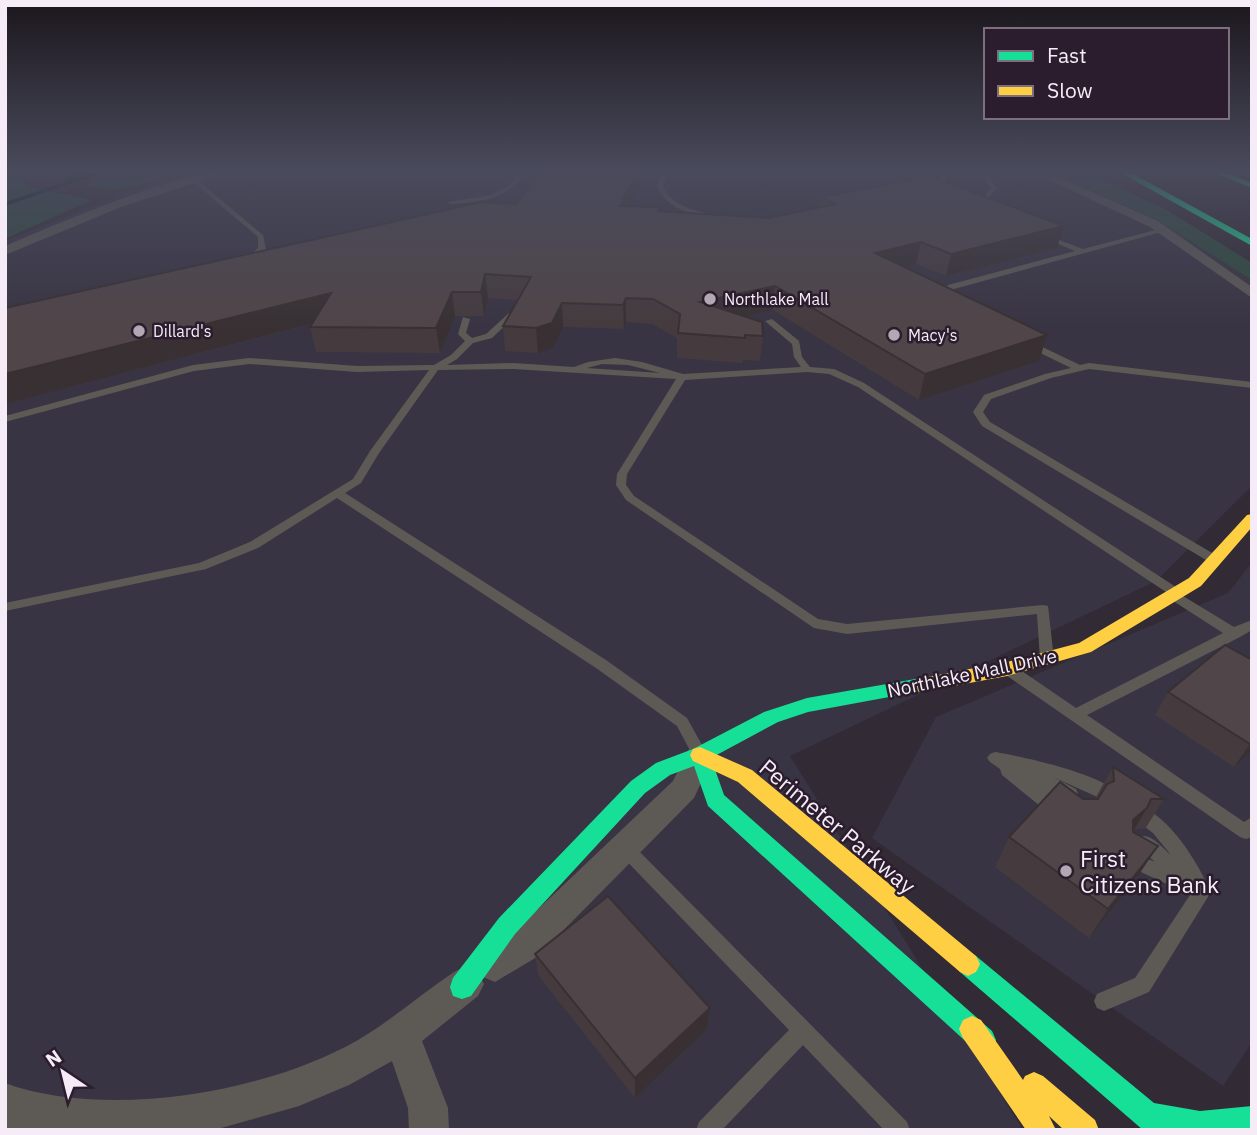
<svg xmlns="http://www.w3.org/2000/svg" width="1257" height="1135" viewBox="0 0 1257 1135" font-family="'IBM Plex Sans',sans-serif">
  <rect width="100%" height="100%" fill="#322a34"/>
  <!-- commercial -->
  <g fill="#393443">
    <path d="M210,169h843l120,54 79,55v208l-96,95 -366,175 233,374h-1018v-889l129,-51z"/>
    <path d="M1252,562v480l-29,44 -351,-248 64,-121 292,-124z"/>
  </g>
  <!-- green -->
  <g fill="#2d4b3d">
    <path d="M10,169h26l-10,5 -1,12 66,14 -86,39v-62l7,-4z"/>
    <path d="M97,169h103l-83,21 -29,-4z"/>
    <path d="M1045,169l39,2 81,38 87,54v17l-95,-60z"/>
  </g>
  <g fill="none" stroke-linecap="round" stroke-linejoin="round">
    <!-- stream -->
    <g stroke="#061c24" stroke-width="3.5">
      <path d="M67,182l12,-13"/>
      <path d="M5,204l104,-35"/>
    </g>
    <!-- lane -->
    <g fill="#5d5a56" fill-rule="evenodd">
      <path d="M524,169h6c-24,30 -43,32 -79,35l-3,-2 44,-7 16,-9z"/>
      <path d="M663,169h6l-6,18c12,23 39,25 61,29v2c-25,1 -55,-7 -67,-31z"/>
      <path d="M939,169h6l1,12 -19,5v-2l14,-5z"/>
      <path d="M977,169h6l14,19 -13,15 2,6 -3,2 -3,-2 -2,-6 13,-15z"/>
      <path d="M191,178h4l68,57 3,14 -15,14 -7,-2 14,-13v-11l-67,-57z"/>
      <path d="M1163,228l2,1v2l-211,58 -6,9 4,4 -1,2h-6l-5,-6 8,-13 127,-34 -33,-14v-2h4l37,14z"/>
      <path d="M509,313l7,2 -24,23 -19,5 -16,16 -10,6 66,-2 61,4 14,-5 27,-4 27,4 41,12 118,-7 -7,-10 -2,-13 -27,-23 7,-2 27,22 3,16 8,10 24,2 30,14 318,208 1,5 51,31 18,-7v10l-12,7 -153,78 157,107 8,-5v20l-6,2 -6,-2 -237,-164 -2,-4 2,-4h10l63,43 147,-75 -53,-34 -1,-5 -311,-207 -29,-13 -22,-2 -122,8 -58,94 -1,11 8,11 184,123 29,5 196,-19 5,1 6,53 -2,3h-10l-2,-3 -3,-45 -190,20 -33,-6 -188,-128 -10,-15 1,-11 59,-95 -163,-10 -75,1 -59,83 -18,30 -16,10 261,167 81,58 20,36 -3,4 -5,2 -5,-2 -17,-32 -81,-58 -259,-170 -79,50 -52,21 -201,42v-8l194,-40 51,-21 103,-63 17,-28 59,-81 -72,2 -108,-8 -55,7 -189,51v-6l188,-51 56,-7 108,8 77,-1 17,-10 14,-14 -7,-7 5,-17 7,2 -4,14 6,5 14,-4zM602,364l26,1 32,8 -73,-5z"/>
      <path d="M1026,342h6l48,23 9,-2 163,19v6l-163,-19 -38,9 -60,21 -8,13 7,10 229,135 2,3 -2,3h-8l-229,-137 -9,-14 11,-17 61,-21 26,-6 -45,-22z"/>
      <path d="M995,752c25,4 114,23 126,45l-2,5 -6,2 -60,-27 23,12 2,5 -2,5 -5,1 -2,6 -6,2 -1,6 -6,2 -6,-2 -48,-39 -2,-6 -10,-7 -3,-4 3,-4z"/>
      <path d="M1138,805c32,11 60,58 73,87l-62,100 -45,19 -7,-3 -3,-7 3,-7 38,-16 55,-83 -66,-31 -2,-5 2,-5 6,-3 25,11 -17,-15 -2,-5 2,-5c13,-5 23,10 33,18l-18,-22 -21,-16 -2,-5 2,-5z"/>
      <path d="M624,840l6,2 277,280 3,8h-26l-81,-85 -81,85h-26l3,-8 90,-92 -171,-178 -2,-5 2,-5z"/>
    </g>
    <!-- street -->
    <g fill="#5d5a56" fill-rule="evenodd">
      <path d="M218,169h19l-116,38 -116,48v-9c70,-30 140,-59 213,-77z"/>
      <path d="M1026,169h14l118,52 94,66v11l-102,-71z"/>
      <path d="M700,744l10,3 4,8 -20,43 -157,159 -42,25 -12,-5 -5,-12 5,-12 30,-20 160,-152 17,-34z"/>
      <path d="M466,966l12,6 6,12 -6,12 -56,45 26,67 1,22h-40l-1,-22 -16,-47 -43,24 -50,21 -78,22 -216,2v-47c101,37 261,10 353,-43 34,-20 63,-46 96,-68z"/>
    </g>
    <!-- fast -->
    <g fill="#16e098" fill-rule="evenodd">
      <path d="M1114,169h10l128,70v7z"/>
      <path d="M1205,169h11l36,14v5z"/>
      <path d="M921,678l6,2 3,5 -3,5 -119,22 -30,10 -67,36 13,37 268,236 4,9 -4,9 -9,4 -9,-4 -266,-243 -14,-40 -24,9 -25,18 -130,141 -44,62 -9,3 -9,-3 -3,-9 3,-9 46,-60 132,-137 25,-18 37,-14 71,-37 43,-14z"/>
      <path d="M968,952l8,4 178,147 46,8 52,-5v24h-109l-183,-158 -4,-8 4,-8z"/>
    </g>
    <!-- slow -->
    <g fill="#ffcf43" fill-rule="evenodd">
      <path d="M1252,514v13l-51,59 -110,66 -84,24 -86,16 -6,-2 -3,-5 3,-5 6,-2 86,-16 72,-19 110,-65 58,-63z"/>
      <path d="M700,747l52,23 224,186 4,8 -4,8 -8,4 -8,-4 -222,-190 -45,-21 -3,-6 3,-6z"/>
      <path d="M972,1016l9,4 42,60 2,-4 9,-4 9,4 52,44 4,10h-35l-15,-14 7,14h-30l-63,-92 -4,-9 4,-9z"/>
    </g>
  </g>
  <!-- wall -->
  <g fill="#453b3e">
    <path d="M644,174l-14,32 30,1v5l108,6 51,-11 2,-10 236,51 -111,28 -30,-12 -12,3 143,68 -8,26 -120,39 -146,-90 -29,6 19,20 -3,25 -17,-1v3l-66,-5v-20l-25,-14 -26,-2 -2,7 -61,-2 -10,21 -15,5 -33,-2 -2,-25 15,-26 -30,-2 -4,18h-29l-15,37 -124,-1 -6,-25 1,-3 -306,80v-96l511,-104z"/>
    <path d="M1252,660v91l-18,16 -79,-52 13,-23z"/>
    <path d="M1113,767l51,32 -19,30h-11l-1,2 5,45 -49,62 -94,-71 14,-30 74,-38h13v-2z"/>
    <path d="M535,954l175,54 -3,21 -72,69 -97,-123z"/>
  </g>
  <!-- shaded-wall -->
  <g fill="#383032">
    <path d="M638,169h6v5l-23,53 -1,-21z"/>
    <path d="M1064,226l-7,22 -111,28 5,-22z"/>
    <path d="M921,242l-5,22 -45,12 4,-23z"/>
    <path d="M485,274l3,24 -4,18 -3,-24z"/>
    <path d="M775,286l-2,24 -74,17 1,-25z"/>
    <path d="M452,292l3,24 -15,37 -4,-25z"/>
    <path d="M331,293l5,24 -331,87v-30z"/>
    <path d="M626,298v24l-2,7 -1,-24z"/>
    <path d="M562,303l1,24 -10,21 -15,5 -2,-25z"/>
    <path d="M1047,335l-8,26 -120,39 6,-26z"/>
    <path d="M1252,743v8l-18,16 16,-23z"/>
    <path d="M1147,808l-18,30 4,-18z"/>
    <path d="M1158,846l-20,30 -49,62 19,-29z"/>
    <path d="M710,1008l-3,21 -72,69v-20z"/>
  </g>
  <!-- building -->
  <g fill="#504548" stroke="#383032" stroke-width="2">
    <path d="M542,169h96l-18,37 40,1 -2,4 110,7 67,-14 -14,-7 109,-21 134,50 -113,28 -30,-12 -46,11 172,82 -122,39 -150,-88 -75,16 62,20 1,14 -18,-1v3l-67,-5 2,-19 -27,-15 -27,-1 -3,7 -61,-2 -10,20 -16,5 -33,-2 28,-49 -46,-3 -4,18h-29l-16,36 -126,-1 21,-34 -326,81v-66l477,-106 34,2z"/>
    <path d="M1225,645l27,15v83l-2,1 -82,-52z"/>
    <path d="M1113,767l51,32h-13l-4,9 -14,12v12l25,14 -50,63 -99,-72 51,-55 23,17h15l9,-15 7,-3z"/>
    <path d="M608,896l102,112 -75,70 -100,-124z"/>
  </g>
  <!-- sky -->
  <linearGradient id="sky" x2="0" y2="1"><stop stop-color="#1c171d"/><stop offset="0.52" stop-color="#494a5c"/><stop offset="1" stop-color="#494a5c" stop-opacity="0"/></linearGradient>
  <rect width="1257" height="328" fill="url(#sky)"/>
  <!-- markers -->
  <g fill="#b1a8b3" stroke="#2b1d2d" stroke-width="2.5">
    <circle cx="710" cy="299" r="7"/>
    <circle cx="139" cy="331" r="7"/>
    <circle cx="894" cy="335" r="7"/>
    <circle cx="1066" cy="871" r="7"/>
  </g>
  <g text-anchor="middle" dominant-baseline="central" stroke-width="5" stroke-linejoin="round" paint-order="stroke">
    <!-- far-poi labels -->
    <g font-size="16" fill="#f6ecf7" stroke="#2b1d2d" text-anchor="start">
      <text x="724" y="299">Northlake Mall</text>
      <text x="153" y="331">Dillard's</text>
      <text x="908" y="335">Macy's</text>
    </g>
    <!-- street labels -->
    <g font-size="19" fill="#f6ecf7" stroke="#2b1d2d">
      <text transform="translate(972 673) rotate(-12)">Northlake Mall Drive</text>
    </g>
    <!-- near-street labels -->
    <g font-size="23" fill="#f6ecf7" stroke="#2b1d2d">
      <text transform="translate(838 826) rotate(40)">Perimeter Parkway</text>
    </g>
    <!-- near-poi labels -->
    <g font-size="23" fill="#f6ecf7" stroke="#2b1d2d" text-anchor="start">
      <text x="1080" y="858">First<tspan x="1080" dy="26">Citizens Bank</tspan></text>
    </g>
  </g>
  <!-- border -->
  <rect width="1257" height="1135" fill="none" stroke="#f6ecf7" stroke-width="14"/>
  <!-- legend -->
  <rect x="984" y="28" width="245" height="91" fill="#2b1d2d" stroke="#7c707e" stroke-width="2"/>
  <rect x="998" y="51" width="35" height="10" fill="#16e098" stroke="#7c707e" stroke-width="2"/>
  <text x="1047" y="63" font-size="21" fill="#f6ecf7">Fast</text>
  <rect x="998" y="86" width="35" height="10" fill="#ffcf43" stroke="#7c707e" stroke-width="2"/>
  <text x="1047" y="98" font-size="21" fill="#f6ecf7">Slow</text>
  <!-- north arrow -->
  <g transform="translate(63 1072) rotate(325)" stroke="#2b1d2d" stroke-width="5" paint-order="stroke">
  <path d="M0-5L12 26L0 18L-12 26Z" fill="#f6ecf7"/>
  <text y="-10" font-size="19" font-weight="bold" text-anchor="middle" fill="#f6ecf7">N</text>
  </g>
</svg>
